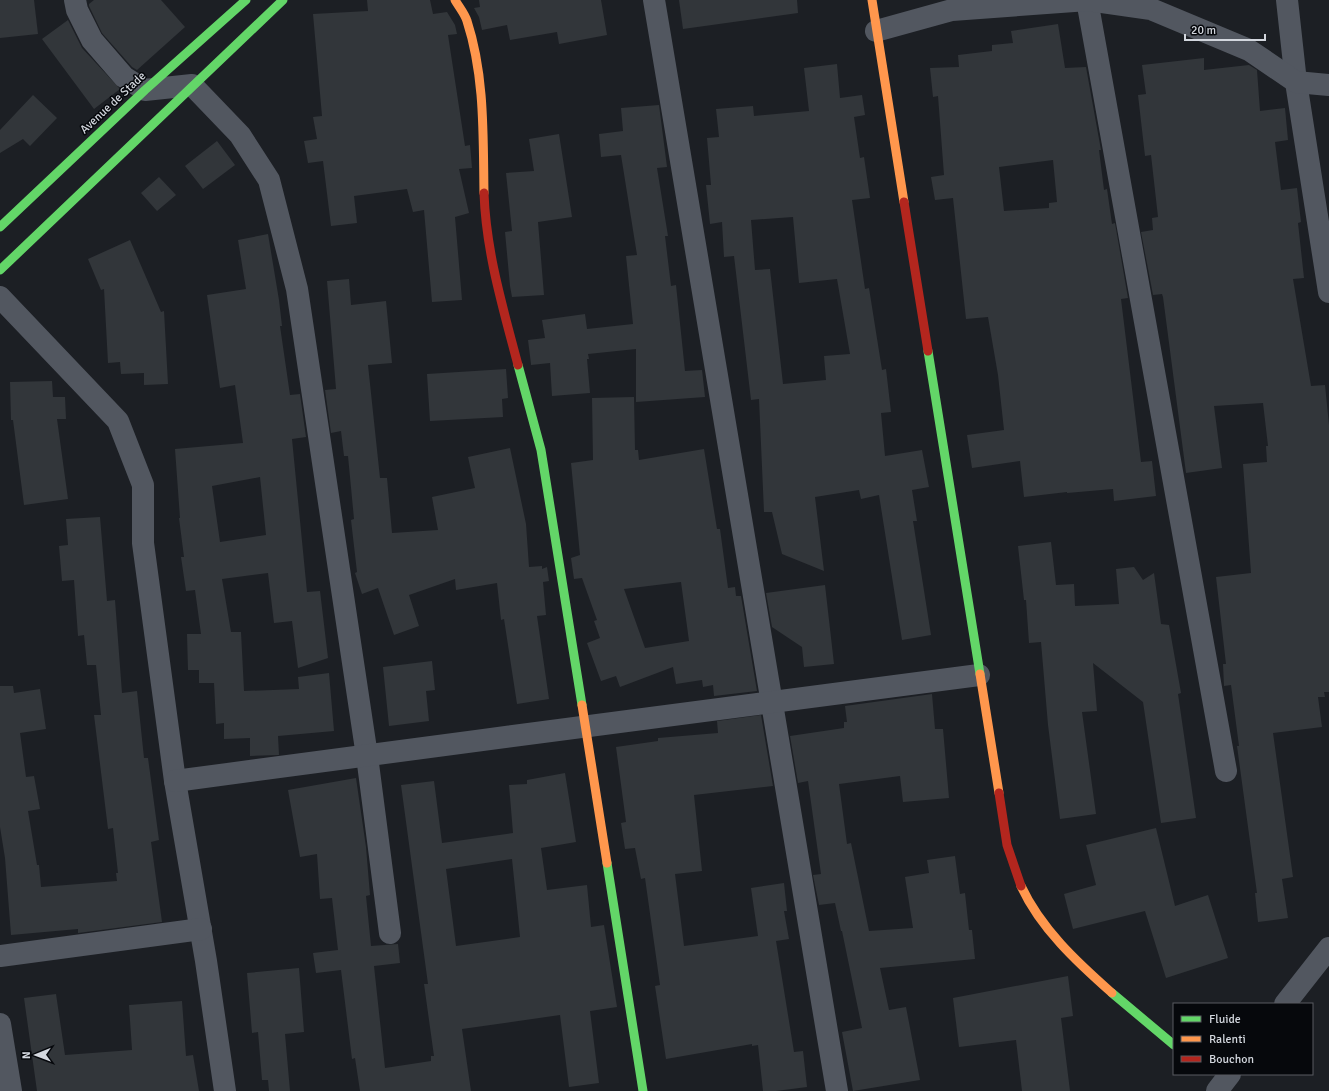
<svg xmlns="http://www.w3.org/2000/svg" width="1329" height="1091" viewBox="0 0 1329 1091" font-family="Signika,sans-serif">
  <rect width="100%" height="100%" fill="#1c1f24"/>
  <!-- building -->
  <g fill="#32363a" fill-rule="evenodd">
    <path d="M0,0h34l4,34 -38,4z"/>
    <path d="M94,0h67l24,27 -48,43 -5,-3 -30,-34 -13,-27v-2z"/>
    <path d="M367,0h63l3,14 14,-2 8,13 2,9 -9,1 17,111 5,-1 1,11 1,12 -13,1 10,44 -14,4 7,83 -30,2 -8,-92 -11,2 -6,-23 -53,7 3,27 -26,3 -8,-65 -15,2 -4,-22 13,-2 -4,-22 9,-1 -9,-102 55,-3z"/>
    <path d="M479,0h122l6,35 -48,9 -2,-12 -47,8 -3,-15 -25,5 -3,-13 -5,-9 6,-1z"/>
    <path d="M679,0h118l1,13 -115,16z"/>
    <path d="M68,20l14,28 38,41 -26,20 -52,-70z"/>
    <path d="M1058,24l7,44 21,-1 15,83h-2l5,40 3,-1 5,35 3,-1 13,75 -7,1 20,163 11,-1 4,35 -42,5 -1,-12 -46,4v-1l-43,5 -4,-36 -48,7 -5,-33 37,-5 -6,-55 -10,-58 -22,2 -13,-121 -18,2 -4,-23 13,-2 -6,-79 -5,1 -3,-29 29,-1 -1,-12 34,-4v-6l21,-2 -2,-12zM1053,160l4,42 -8,1v5l-45,3 -5,-44z"/>
    <path d="M1204,58v12l45,-5 8,5 3,41 25,-3 3,32 -13,2 6,48 16,-2 4,34 -3,1 6,55 -11,1 18,107 14,-1 4,40v267h-5l1,5h-7l4,30 -49,6 20,144 -11,2 6,39 -30,4 -3,-29h2l-20,-147h2l-8,-61 -7,1 -1,-22h3l-10,-87 35,-4 -8,-109 24,-2 -1,-16h2l-5,-43 -49,3 8,62 -36,5 -23,-176 -1,-3 -9,1 -12,-63 12,-2 -1,-12 6,-1 -7,-62 -6,1 -7,-61 8,-1 -4,-29z"/>
    <path d="M837,64l3,34 22,-3 3,20 -11,2 6,41 4,-1 6,41 -18,2 13,89 4,-1 13,82 4,-1 5,43 -10,1 4,43 37,-6 7,37 -17,3 5,31h-4l18,114 -29,5 -23,-145 -18,4 -2,-9 -44,7 9,74 -42,-17 -10,-42h-8l-5,-113 -8,1 -17,-144 -10,1 -2,-35 -12,2 -4,-39h5l-4,-47 12,-1 -3,-28 37,-3 1,10 55,-5 -5,-43zM793,217l6,66 38,-4 13,75 -26,2 2,24 -43,4 -13,-115 -15,1 -4,-50z"/>
    <path d="M33,95l24,23 -27,28 -7,-7 -23,14v-23z"/>
    <path d="M659,105l8,62 -10,1 11,68h-3l6,50 5,-1 9,86 17,-1 3,27 -69,5v-53l-48,5 1,5h-2l3,34 -38,3 -2,-33 -19,2v-1l-3,-24 17,-2 -3,-18 43,-6 2,15 46,-5 -7,-68 11,-1 -16,-100 -20,2 -2,-23 24,-3 -2,-23z"/>
    <path d="M559,134l13,83 -34,5 6,73 -32,2 -2,-11 -5,-54 7,-1 -6,-58 28,-2 -5,-32z"/>
    <path d="M217,141l18,24 -32,24 -18,-23z"/>
    <path d="M159,177l17,18 -19,16 -16,-18z"/>
    <path d="M268,234l11,66 3,26h-2l10,69 10,-1 6,43 -14,2 15,153 13,-1 8,67 -30,10 -6,-47 -18,2 -6,-50 -46,6 9,53h10l3,59 55,-2 -1,-12 31,-4 5,58 -56,5 1,19 -29,1v-18l-26,1v-16l-8,1 -2,-41h-15v-13h-11l-1,-36h14l-6,-44 -9,1 -5,-34h3l-5,-39h1l-5,-69 68,-6 -8,-58 -15,3 -13,-93 39,-6 -8,-49zM260,477l6,58 -46,7 -8,-56z"/>
    <path d="M130,240l31,72 3,-1 4,73 -24,1v-12l-23,1 -1,-12 -12,1 -4,-74 -3,1 -13,-31z"/>
    <path d="M349,279l2,26 35,-4 6,62 -24,2 12,113h7l5,55 46,-3 -6,-33 43,-9 -7,-31 42,-9 16,76 3,43 13,-1v3l5,-2 2,14 -6,1 3,33 -9,1 12,83 -32,5 -13,-85 -3,1 -4,-37 -41,7 -1,-11 -46,16 10,31 -25,9 -16,-47 -16,6 -7,-21 2,-1 -6,-52 3,-1 -6,-63h-4l-3,-25 -10,2 -6,-43 11,-1 -9,-108z"/>
    <path d="M506,369l2,29 -6,1 1,18 -73,4 -3,-47z"/>
    <path d="M52,381l1,16h12l1,22h-9l11,80 -44,6 -11,-85h-2l-1,-38z"/>
    <path d="M634,397l1,53h3l1,10 65,-11 13,80h3l8,59 7,-1 1,9h5l16,95 -43,5 -1,-11 -10,2 -1,-7 -26,4 -3,-17 -53,20 -4,-11 -15,5 -14,-38 13,-5 -6,-17 3,-1 -15,-42 -8,1 -3,-21 9,-3 -9,-92 22,-3 -1,-62zM681,582l8,59 -44,7 -21,-59z"/>
    <path d="M100,517l7,84 8,-1 7,93 15,-2 7,67h4l11,82 -8,2 11,80 -84,11v-4l-67,6 -6,-77 -5,-31v-141h13l1,7 26,-4 6,40 -26,4 6,44 8,-1 6,33 -12,2 9,54h2l2,22 76,-6 -1,-8h2l-5,-45 -5,1 -14,-114h7l-5,-50h-9l-3,-30 -6,1 -4,-56 -12,1 -3,-35 9,-1 -2,-26z"/>
    <path d="M1051,542l5,43 18,-1 1,22 44,-2 -3,-35 18,-2 9,13 11,-7 7,51 8,1 12,68 -3,1 18,124 -35,5 -18,-121 -50,-39 4,48 -15,1 14,102 -36,5 -12,-94 -7,-83 -12,1 -3,-43h-2l-6,-54z"/>
    <path d="M825,585l9,79 -30,3 -2,-20 -30,-20 -6,-34z"/>
    <path d="M432,661l3,29 -9,1 3,30 -40,5 -6,-59z"/>
    <path d="M932,694l3,35h8l6,69 -46,4 -3,-26 -61,8 8,60 4,-1 18,88 44,-3 -8,-51 24,-4 -2,-13 28,-4 5,38 5,-1 4,37h3l3,29 -95,9 9,42 17,-3 14,73 -67,11 -11,-59 20,-4 -20,-97h-1l-6,-28 -16,2 -6,-30 8,-1 -13,-93 -10,2 -8,-47 54,-8v-6h3l-2,-16z"/>
    <path d="M761,715l12,71 -79,9 8,76 -27,3 9,72 74,-10 -7,-48 33,-5 3,28h-3l5,28 -13,2 18,111 9,-1 4,36 -31,4h-13l-5,-46 -6,1v-2l-86,15 -11,-73 5,-1 -15,-107 -4,1 -6,-31 -10,1 -4,-26 5,-1 -10,-75 42,-6v-3l60,-5 -1,-12z"/>
    <path d="M565,773l11,69 -35,6 6,42 40,-5 4,42 13,-2 13,82 -27,4 9,72 -30,4 -9,-72 -98,14 9,62h-111l-5,-33 -3,1 -11,-89 -25,3 -3,-20 25,-3 -6,-52 -12,1 -3,-45 -17,3 -12,-67 68,-12 10,69 4,48 -4,1 5,50 27,-2 2,19 -26,3 11,102 46,-7v-5h3l-10,-72h4l-27,-199 33,-4 8,62 71,-10 -4,-48 18,-1v-4zM512,859l8,78 -64,9 -10,-77z"/>
    <path d="M1156,828l19,78 33,-11 20,63 -62,20 -21,-67 -72,18 -9,-35 32,-9 -10,-40z"/>
    <path d="M299,968l5,64 -19,2 5,57h-21l-1,-11h-6l-4,-48 -6,1 -5,-60z"/>
    <path d="M1068,976l5,40 -12,2 9,73h-48l-6,-51 -57,7 -6,-49z"/>
    <path d="M56,994l9,61 67,-5 -3,-45 53,-4 4,55 7,-1 6,36h-162l-13,-93z"/>
  </g>
  <g fill="none" stroke-linecap="round" stroke-linejoin="round">
    <!-- street -->
    <g stroke="#525760" stroke-width="22">
      <path d="M75,0l2,10 15,30 32,37 21,13 47,-5 48,50 29,45 28,109 70,467 23,177"/>
      <path d="M654,0l183,1091"/>
      <path d="M1087,0l139,771"/>
      <path d="M1287,0l9,82 33,210"/>
      <path d="M876,31l76,-21 136,-10 63,9 98,41 47,32 33,3"/>
      <path d="M0,297l118,124 25,64v58l32,238 31,180 19,130"/>
      <path d="M175,781c268,-35 536,-73 804,-106"/>
      <path d="M0,956l201,-27"/>
      <path d="M1285,1004l44,-56"/>
      <path d="M0,1024l11,67"/>
      <path d="M1217,1091l13,-17"/>
    </g>
    <!-- fast -->
    <g stroke="#63d668" stroke-width="9">
      <path d="M0,227l145,-137 101,-90"/>
      <path d="M0,270l283,-270"/>
      <path d="M928,351l52,323"/>
      <path d="M518,365l23,85 41,255"/>
      <path d="M607,863l36,228"/>
      <path d="M1112,993l62,52"/>
    </g>
    <!-- slow -->
    <g stroke="#ff974d" stroke-width="9">
      <path d="M455,0c4,7 10,14 12,21 18,55 16,115 17,172"/>
      <path d="M872,0l32,202"/>
      <path d="M980,674l19,119"/>
      <path d="M582,705l25,158"/>
      <path d="M1021,886c20,43 56,76 91,107"/>
    </g>
    <!-- jam -->
    <g stroke="#b3261e" stroke-width="9">
      <path d="M484,193c2,59 19,115 34,172"/>
      <path d="M904,202l24,149"/>
      <path d="M999,793l8,52 14,41"/>
    </g>
  </g>
  <g text-anchor="middle" dominant-baseline="central" stroke-width="3" stroke-linejoin="round" paint-order="stroke">
    <!-- street labels -->
    <g font-size="12" fill="#d3d7de" stroke="#06080c">
      <text transform="translate(113 103) rotate(-43)">Avenue de Stade</text>
    </g>
  </g>
  <!-- legend -->
  <rect x="1173" y="1003" width="140" height="72" fill="#06080c" stroke="#585b60"/>
  <rect x="1181" y="1016" width="20" height="6" fill="#63d668" stroke="#585b60"/>
  <text x="1209" y="1023" font-size="12" fill="#d3d7de">Fluide</text>
  <rect x="1181" y="1036" width="20" height="6" fill="#ff974d" stroke="#585b60"/>
  <text x="1209" y="1043" font-size="12" fill="#d3d7de">Ralenti</text>
  <rect x="1181" y="1056" width="20" height="6" fill="#b3261e" stroke="#585b60"/>
  <text x="1209" y="1063" font-size="12" fill="#d3d7de">Bouchon</text>
  <!-- north arrow -->
  <g transform="translate(36 1055) rotate(269)" stroke="#06080c" stroke-width="3" paint-order="stroke">
  <path d="M0-3L7 15L0 10L-7 15Z" fill="#d3d7de"/>
  <text y="-6" font-size="11" font-weight="bold" text-anchor="middle" fill="#d3d7de">N</text>
  </g>
  <!-- scale -->
  <path d="M1185 34v6h80v-6" fill="none" stroke="#d3d7de" stroke-width="2"/>
  <text x="1191" y="34" font-size="12" fill="#d3d7de" stroke="#06080c" stroke-width="3" paint-order="stroke">20 m</text>
</svg>
